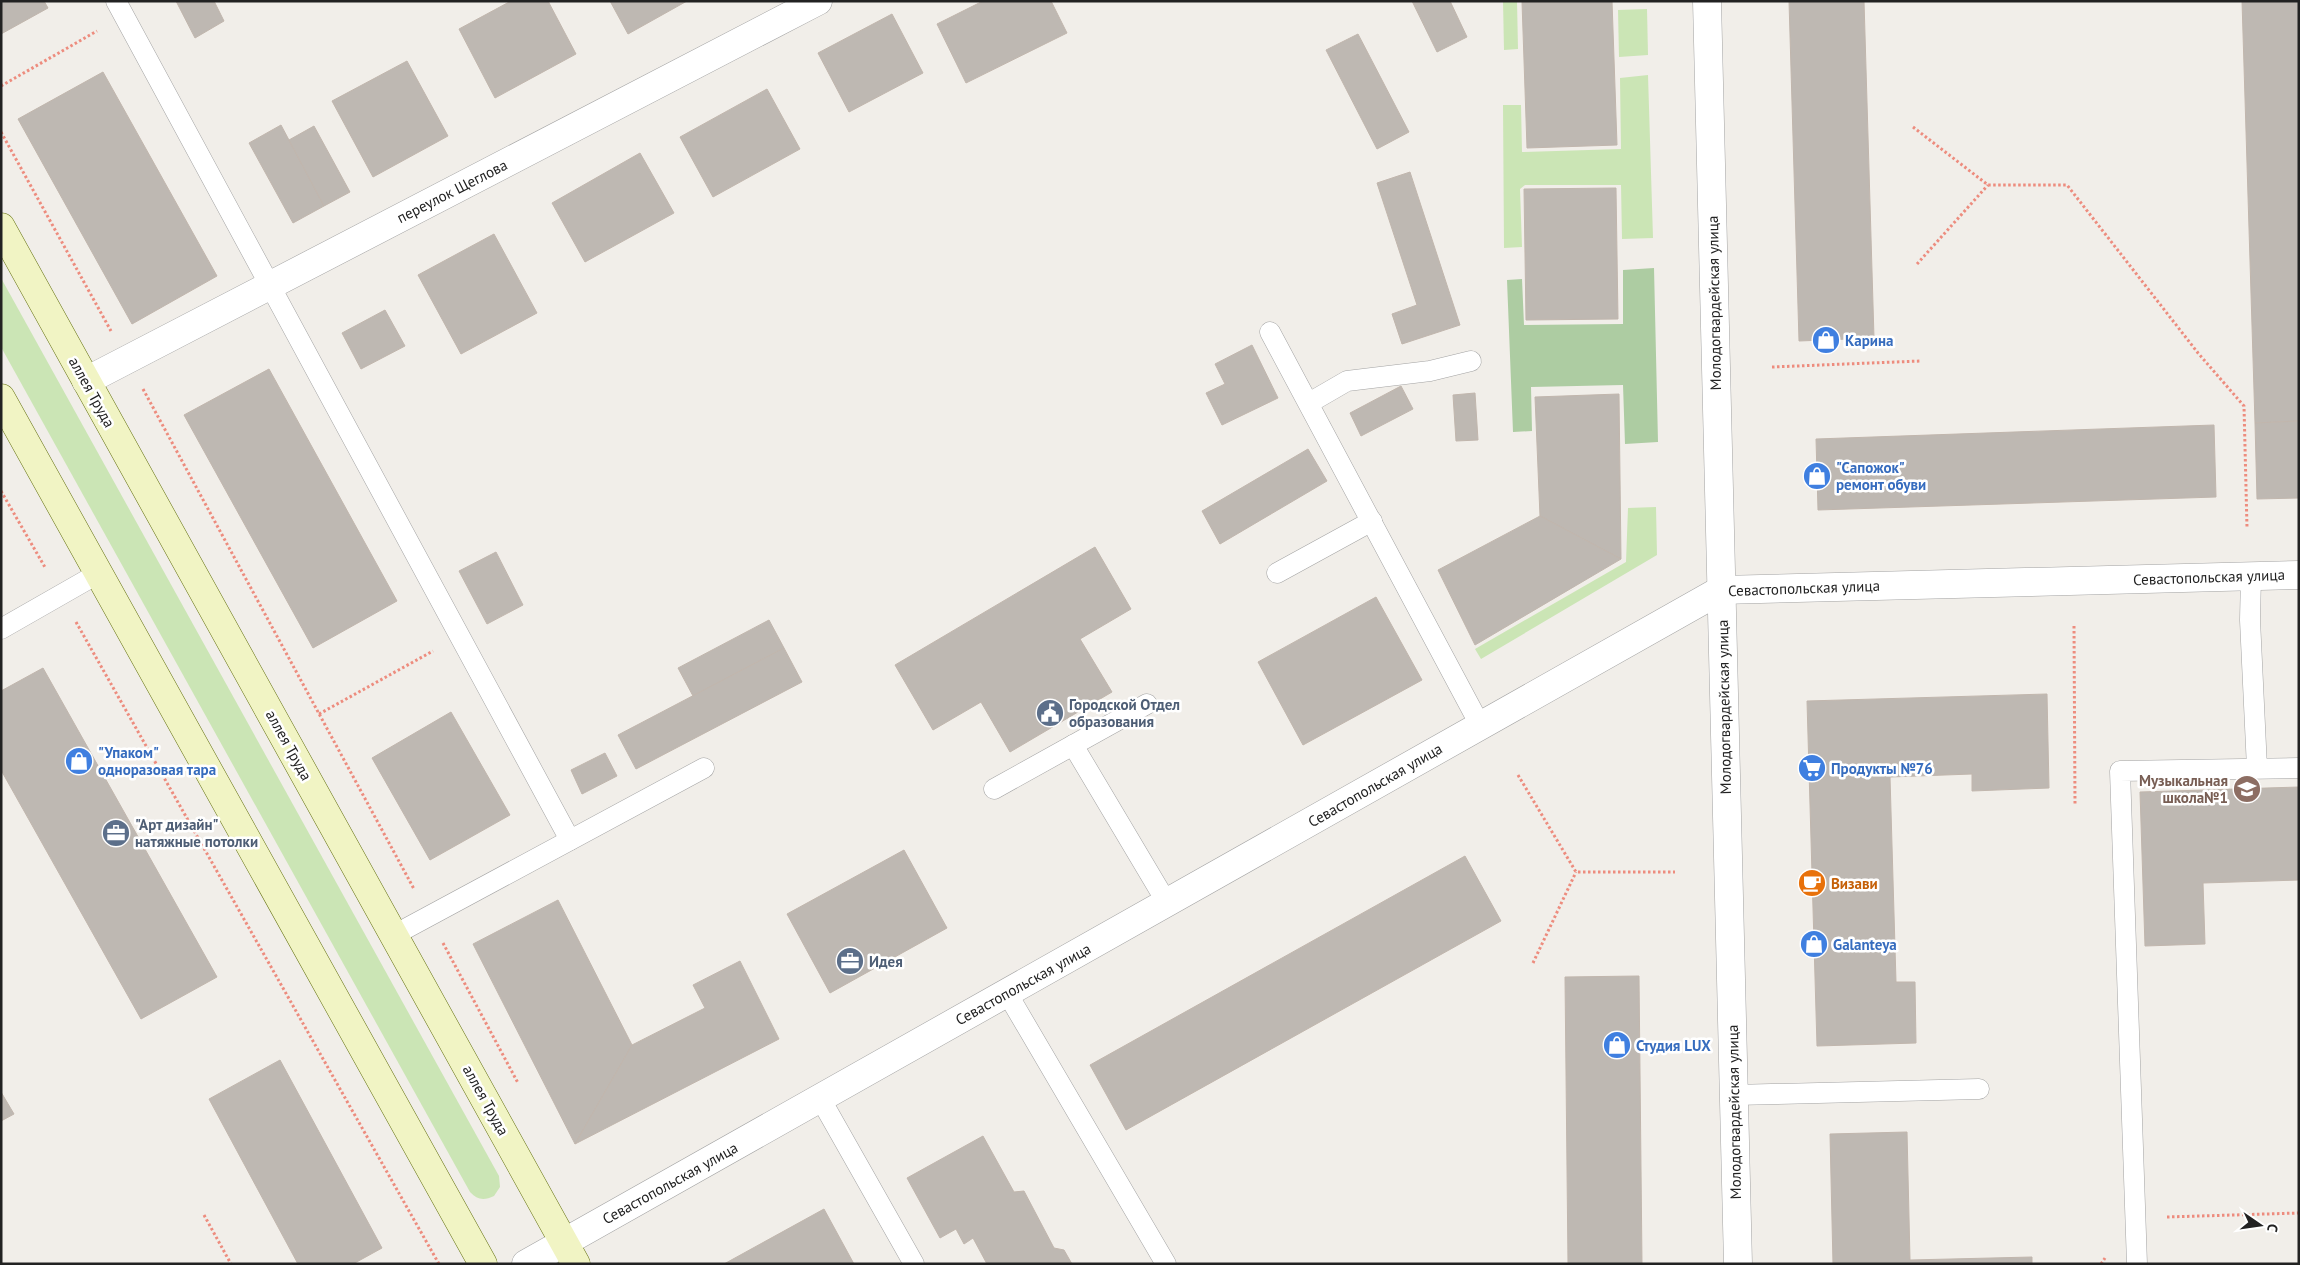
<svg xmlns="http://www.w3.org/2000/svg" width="2300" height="1265" viewBox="0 0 2300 1265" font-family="'PT Sans',sans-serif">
  <rect width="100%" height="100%" fill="#f1eee9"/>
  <!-- grass -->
  <g fill="#cbe5b5">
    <path d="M1503,1h14l1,48 -14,1z"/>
    <path d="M1647,9l1,46 -29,2 -1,-47z"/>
    <path d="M1648,75l5,163 -31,1 -1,-54h-96l-5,4 2,58 -18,1 -1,-143h18l1,47 99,-3 -1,-71z"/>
    <path d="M1,278l498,898 1,11 -6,9c-10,5 -17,4 -24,-4l-469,-845z"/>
    <path d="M1656,507l1,48 -176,104 -6,-10 151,-87 2,-54z"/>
  </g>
  <!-- forest -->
  <path fill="#adcca2" d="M1654,268l4,174 -33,2 -2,-59 -92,2 1,44 -19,1 -6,-152 15,-1 2,46 99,-1v-54z"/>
  <!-- building -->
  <g fill="#beb8b2" stroke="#c1b6ad">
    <path d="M1,1h43l4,7 -47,26z"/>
    <path d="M176,1h38l10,20 -29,17z"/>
    <path d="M511,1h37l28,53 -81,44 -36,-69z"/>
    <path d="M610,1h77l-59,33z"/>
    <path d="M983,1h68l16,32 -101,50 -29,-59z"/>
    <path d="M1412,1h38l17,36 -30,15z"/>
    <path d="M1612,1l5,144 -90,3 -5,-146z"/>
    <path d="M1789,1h75l10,337 -75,3z"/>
    <path d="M2242,1h57v420l-44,2z"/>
    <path d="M892,14l31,59 -74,39 -31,-59z"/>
    <path d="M1358,34l51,98 -32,17 -51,-99z"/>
    <path d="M407,61l41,75 -75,41 -41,-76z"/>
    <path d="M103,72l114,204 -85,48 -114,-205z"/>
    <path d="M767,89l33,60 -87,48 -33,-60z"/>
    <path d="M281,125l43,81 -31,17 -44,-80z"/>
    <path d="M314,126l36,66 -26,14 -35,-66z"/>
    <path d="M640,153l34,60 -89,49 -33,-59z"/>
    <path d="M1410,172l50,153 -58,19 -10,-30 25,-9 -40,-122z"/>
    <path d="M1616,188l2,131 -92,1 -2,-131z"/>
    <path d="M494,234l43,79 -76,41 -43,-79z"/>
    <path d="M385,310l20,36 -44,23 -19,-36z"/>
    <path d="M1252,345l26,53 -56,27 -16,-32 19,-9 -10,-20z"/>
    <path d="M269,369l128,232 -84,47 -129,-233z"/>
    <path d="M1401,386l12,23 -52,27 -11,-23z"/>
    <path d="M1475,393l3,47 -22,1 -3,-46z"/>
    <path d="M1619,394l2,165 -81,-43 -5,-119z"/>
    <path d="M2299,421v77l-42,1 -2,-76z"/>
    <path d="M2214,425l2,72 -398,13 -2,-71z"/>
    <path d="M1308,449l19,32 -107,63 -18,-33z"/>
    <path d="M1540,516l81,43 -146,86 -37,-75z"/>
    <path d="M1095,547l36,62 -51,30 32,53 -102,60 -29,-50 -48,28 -38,-65z"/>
    <path d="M496,552l27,53 -36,19 -28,-53z"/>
    <path d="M1376,597l46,83 -119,65 -45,-83z"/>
    <path d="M769,620l15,28 -91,48 -15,-28z"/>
    <path d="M784,648l18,34 -166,87 -18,-34z"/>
    <path d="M43,668l174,309 -76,42 -140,-249v-79z"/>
    <path d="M2047,694l2,94 -77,3v-17l-82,3 6,205h19l1,61 -99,3 -10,-345z"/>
    <path d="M451,712l59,103 -80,45 -58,-102z"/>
    <path d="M605,753l12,23 -35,18 -11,-24z"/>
    <path d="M2299,787v93l-96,3 2,61 -60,2 -5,-154z"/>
    <path d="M904,850l43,78 -117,65 -43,-79z"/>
    <path d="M1465,856l36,65 -375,209 -36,-65z"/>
    <path d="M558,900l74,145 -57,99 -102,-200z"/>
    <path d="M740,961l39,78 -204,105 57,-99 73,-37 -12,-23z"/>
    <path d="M1639,976l3,288h-74l-3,-287z"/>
    <path d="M280,1060l102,188 -29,16h-55l-89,-165z"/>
    <path d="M1,1092l13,22 -13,7z"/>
    <path d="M1907,1132l3,128 122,-3v7h-199l-3,-130z"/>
    <path d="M983,1136l31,56 10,-1 30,57 10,2 8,14h-85l-14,-26 -9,6 -8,-15 -16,9 -33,-60z"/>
    <path d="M824,1209l30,55h-130z"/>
  </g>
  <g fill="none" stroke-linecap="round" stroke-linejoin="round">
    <defs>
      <g id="service">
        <path d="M116,1l454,839"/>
        <path d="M1270,332l210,393"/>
        <path d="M1309,403l38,-22 83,-10 41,-10"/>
        <path d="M1277,573l95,-52"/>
        <path d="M2251,576l-1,44 7,148"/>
        <path d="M1,629l98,-56"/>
        <path d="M1073,745l94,158"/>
        <path d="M994,789l153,-85"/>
        <path d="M394,935l310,-167"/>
        <path d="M1007,993l159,271"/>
        <path d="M1734,1095l245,-6"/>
        <path d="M820,1098l94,166"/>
        <path d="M2137,1264l-17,-493 179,-3"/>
      </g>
      <g id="minor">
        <path d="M1707,1l31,1263"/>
        <path d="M86,381l732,-380"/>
        <path d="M526,1264l1195,-674 578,-15"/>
      </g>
      <g id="secondary">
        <path d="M1,227l575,1037"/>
        <path d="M1,398l482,866"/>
      </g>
    </defs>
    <!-- service casing -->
    <use href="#service" stroke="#a3a3a3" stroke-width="21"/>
    <!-- minor casing -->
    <use href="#minor" stroke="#a3a3a3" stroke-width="29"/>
    <!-- secondary casing -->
    <use href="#secondary" stroke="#647110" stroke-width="29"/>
    <!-- path -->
    <g stroke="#ed8c7e" stroke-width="3" stroke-dasharray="2.5 2.5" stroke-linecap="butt">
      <path d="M1,86l96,-55"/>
      <path d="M1913,127l75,58h79l131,168 46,53 3,122"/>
      <path d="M1,132l110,199"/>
      <path d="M1917,264l71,-79"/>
      <path d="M1772,367l148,-6"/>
      <path d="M143,389l271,500"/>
      <path d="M1,491l45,78"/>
      <path d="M76,622l363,642"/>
      <path d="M2074,626l1,178"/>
      <path d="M319,714l114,-63"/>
      <path d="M1518,775l58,97h99"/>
      <path d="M443,943l75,140"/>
      <path d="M1533,963l43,-91"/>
      <path d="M204,1215l27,49"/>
      <path d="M2167,1217l132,-4"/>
      <path d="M2101,1264l4,-6"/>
    </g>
    <!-- service -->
    <use href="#service" stroke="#fff" stroke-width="20"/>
    <!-- minor -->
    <use href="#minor" stroke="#fff" stroke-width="28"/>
    <!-- secondary -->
    <use href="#secondary" stroke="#f1f4c4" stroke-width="28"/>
  </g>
  <!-- icons -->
  <defs>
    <symbol id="shop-disc" viewBox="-11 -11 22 22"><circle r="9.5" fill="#3f7fe0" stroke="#fff"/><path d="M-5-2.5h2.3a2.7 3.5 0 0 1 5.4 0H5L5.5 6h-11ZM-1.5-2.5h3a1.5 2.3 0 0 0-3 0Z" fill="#fff"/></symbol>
    <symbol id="civic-disc" viewBox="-11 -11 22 22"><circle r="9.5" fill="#5c6f8a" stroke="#fff"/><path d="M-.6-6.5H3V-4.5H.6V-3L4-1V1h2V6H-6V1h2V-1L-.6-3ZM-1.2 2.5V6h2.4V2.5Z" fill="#fff"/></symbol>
    <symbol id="supermarket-disc" viewBox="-11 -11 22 22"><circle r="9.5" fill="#3f7fe0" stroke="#fff"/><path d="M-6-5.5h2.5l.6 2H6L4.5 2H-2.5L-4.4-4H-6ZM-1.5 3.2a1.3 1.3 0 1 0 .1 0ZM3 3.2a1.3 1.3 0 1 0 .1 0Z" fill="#fff"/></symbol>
    <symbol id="school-disc" viewBox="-11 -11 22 22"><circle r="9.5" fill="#8d6e63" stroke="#fff"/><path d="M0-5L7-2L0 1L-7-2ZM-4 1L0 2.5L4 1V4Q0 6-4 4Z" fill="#fff"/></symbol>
    <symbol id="office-disc" viewBox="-11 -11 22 22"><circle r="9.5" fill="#5c6f8a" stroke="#fff"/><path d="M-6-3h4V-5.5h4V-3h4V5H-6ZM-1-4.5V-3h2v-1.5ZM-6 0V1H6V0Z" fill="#fff"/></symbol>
    <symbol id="cafe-disc" viewBox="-11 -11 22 22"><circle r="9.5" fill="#e8710a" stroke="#fff"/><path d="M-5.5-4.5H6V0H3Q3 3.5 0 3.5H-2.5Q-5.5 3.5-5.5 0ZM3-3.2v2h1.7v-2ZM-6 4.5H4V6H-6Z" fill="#fff"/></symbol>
  </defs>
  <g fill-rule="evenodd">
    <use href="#shop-disc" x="1810" y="324" width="32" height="32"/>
    <use href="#shop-disc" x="1801" y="460" width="32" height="32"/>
    <use href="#civic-disc" x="1034" y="697" width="32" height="32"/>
    <use href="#shop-disc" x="63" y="745" width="32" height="32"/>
    <use href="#supermarket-disc" x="1796" y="752" width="32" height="32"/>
    <use href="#school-disc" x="2231" y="773" width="32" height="32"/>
    <use href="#office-disc" x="100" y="817" width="32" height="32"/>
    <use href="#cafe-disc" x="1796" y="867" width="32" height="32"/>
    <use href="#shop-disc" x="1798" y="928" width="32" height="32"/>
    <use href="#office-disc" x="834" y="945" width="32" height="32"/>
    <use href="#shop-disc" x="1601" y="1029" width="32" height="32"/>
  </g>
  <g text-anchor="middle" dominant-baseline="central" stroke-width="5" stroke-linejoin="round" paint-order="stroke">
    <!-- street labels -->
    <g font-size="15" fill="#222" stroke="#fff">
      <text transform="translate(452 191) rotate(-27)">переулок Щеглова</text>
      <text transform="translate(1714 303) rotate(-91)">Молодогвардейская улица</text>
      <text transform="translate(92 392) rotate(61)">аллея Труда</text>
      <text transform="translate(2209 577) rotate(-2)">Севастопольская улица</text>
      <text transform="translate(1804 588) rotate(-2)">Севастопольская улица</text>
      <text transform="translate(1724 707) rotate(-91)">Молодогвардейская улица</text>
      <text transform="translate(289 745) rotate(61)">аллея Труда</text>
      <text transform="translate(1375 785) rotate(-30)">Севастопольская улица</text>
      <text transform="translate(1023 984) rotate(-29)">Севастопольская улица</text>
      <text transform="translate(486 1100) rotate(61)">аллея Труда</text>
      <text transform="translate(1734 1112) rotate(-91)">Молодогвардейская улица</text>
      <text transform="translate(670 1183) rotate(-29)">Севастопольская улица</text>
    </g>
    <!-- shop labels -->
    <g font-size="15" font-weight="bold" fill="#366cbe" stroke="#fff" text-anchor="start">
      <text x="1845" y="340">Карина</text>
      <text x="1836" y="467">"Сапожок"<tspan x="1836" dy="17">ремонт обуви</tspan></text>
      <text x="98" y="752">"Упаком"<tspan x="98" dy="17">одноразовая тара</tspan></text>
      <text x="1831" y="768">Продукты №76</text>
      <text x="1833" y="944">Galanteya</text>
      <text x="1636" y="1045">Студия LUX</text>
    </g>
    <!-- service labels -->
    <g font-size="15" font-weight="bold" fill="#4e5e75" stroke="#fff" text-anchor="start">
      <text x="1069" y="704">Городской Отдел<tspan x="1069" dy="17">образования</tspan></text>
      <text x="135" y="824">"Арт дизайн"<tspan x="135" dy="17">натяжные потолки</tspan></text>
      <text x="869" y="961">Идея</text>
    </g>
    <!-- education labels -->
    <g font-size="15" font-weight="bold" fill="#785e54" stroke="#fff" text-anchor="end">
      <text x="2228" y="780">Музыкальная<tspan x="2228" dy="17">школа№1</tspan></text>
    </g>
    <!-- food labels -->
    <g font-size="15" font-weight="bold" fill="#c56008" stroke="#fff" text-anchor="start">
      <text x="1831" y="883">Визави</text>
    </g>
  </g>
  <!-- border -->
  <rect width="2300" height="1265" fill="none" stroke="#222222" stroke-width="5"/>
  <!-- north arrow -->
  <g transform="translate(2260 1225) rotate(103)" stroke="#ffffff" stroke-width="4" paint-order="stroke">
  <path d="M0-4L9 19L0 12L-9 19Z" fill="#222222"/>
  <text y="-8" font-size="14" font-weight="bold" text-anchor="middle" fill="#222222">С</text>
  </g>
</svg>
